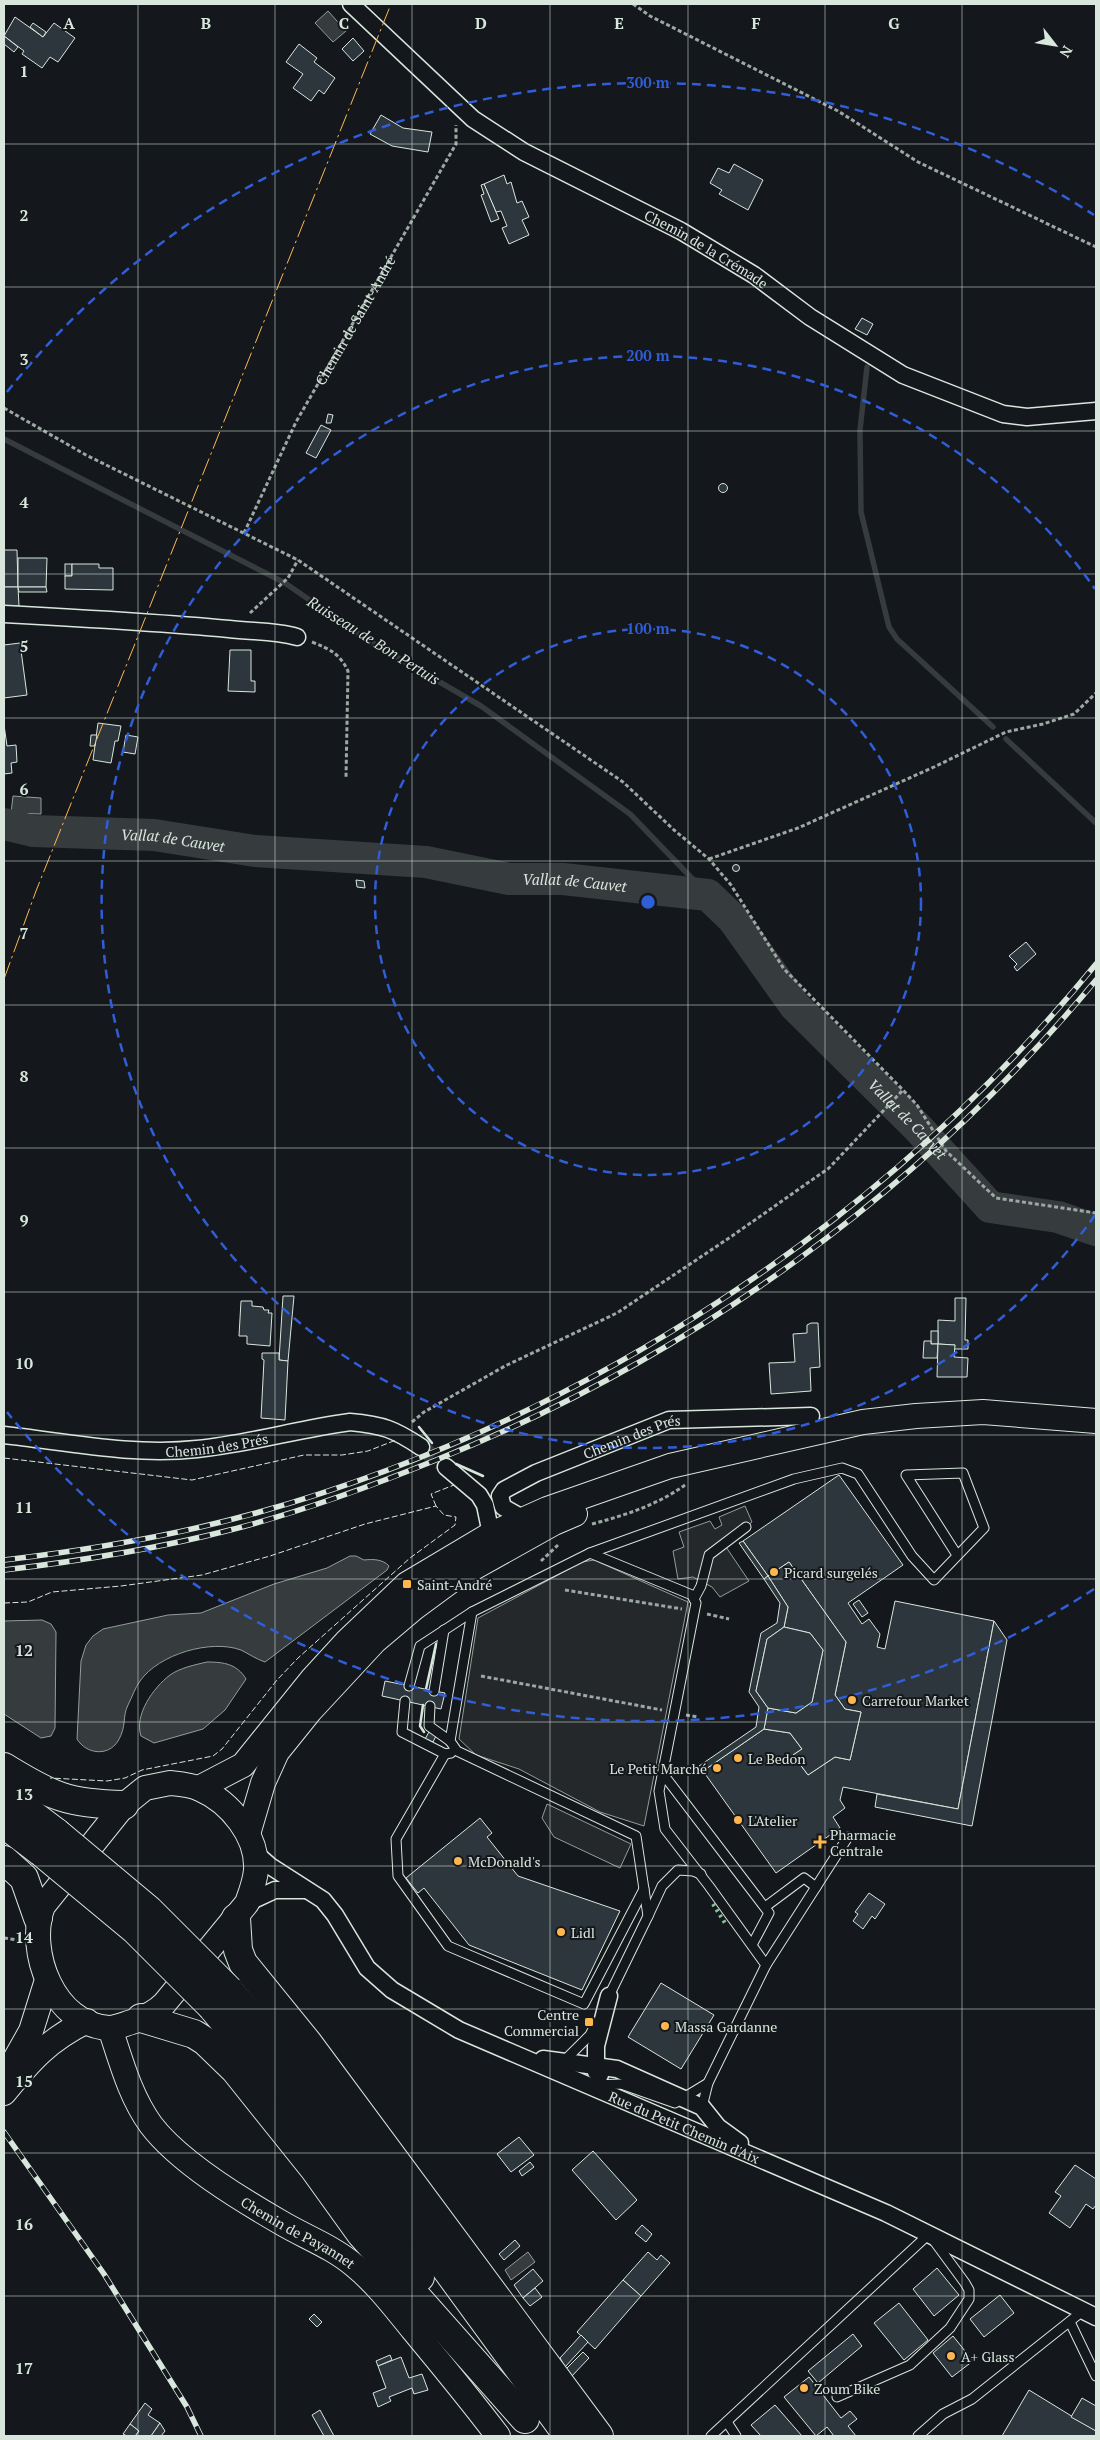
<svg xmlns="http://www.w3.org/2000/svg" width="1100" height="2440" viewBox="0 0 1100 2440" font-family="'PT Serif',serif">
  <rect width="100%" height="100%" fill="#14181c"/>
  <!-- parking -->
  <g fill="#24282b" stroke="#939e99">
    <path d="M745,1506l7,16 -28,22 25,37 -29,16 -8,-10 -19,-10 -15,2 -5,-28 11,-4 -5,-15 31,-11 5,8 7,-4 -3,-8z"/>
    <path d="M594,1560l94,42 -44,224 -44,-14 -81,-43 -43,-14 -17,-16 19,-121 104,-56z"/>
    <path d="M547,1804l84,40 -11,24 -66,-31 -12,-19z"/>
  </g>
  <!-- water -->
  <g fill="#363b3e" stroke="#939e99">
    <path d="M328,11l18,20 -13,11 -18,-19z"/>
    <path d="M13,796l28,2v16l-30,-1z"/>
    <path d="M350,1556h6l8,4c8,-1 19,-1 25,6l-2,4 -122,92c-9,-3 -16,-8 -24,-12 -30,-11 -82,4 -101,31 -5,7 -8,16 -12,24 -6,12 -1,21 -10,36 -10,16 -32,13 -41,-2l4,-78 5,-16 7,-9 10,-7 65,-14 33,-2 73,-29 53,-16z"/>
    <path d="M42,1620l9,4 5,8 -1,96 -4,8 -10,2 -37,-24v-93z"/>
    <path d="M207,1662c17,0 30,2 39,17l-21,31 -22,19 -49,14 -13,-7c-7,-21 12,-48 29,-61 10,-7 24,-10 37,-13z"/>
    <path d="M528,2252l7,10 -24,18 -6,-10z"/>
  </g>
  <g fill="none" stroke-linecap="round" stroke-linejoin="round">
    <!-- stream -->
    <g stroke="#363b3e" stroke-width="5.5">
      <path d="M867,367l-7,63 1,82 28,115 8,12 96,88"/>
      <path d="M4,439l281,144 84,58 112,65 149,108 78,81"/>
      <path d="M1006,739l90,84"/>
    </g>
    <!-- river -->
    <path stroke="#363b3e" stroke-width="32" id="s1" d="M4,824l29,7 121,4 101,16 171,11 83,17h54l145,16 25,24 62,87 124,123 71,78 68,10 38,13"/>
  </g>
  <!-- building -->
  <g fill="#2c363c" stroke="#d8e6dc">
    <path d="M15,17l28,20 11,-14 21,15 -17,24 -8,-5 -8,11 -20,-14 2,-3 -20,-15z"/>
    <path d="M33,23l13,9 -3,5 -13,-10z"/>
    <path d="M4,36l14,11 -4,5 -10,-8z"/>
    <path d="M353,38l11,13 -11,10 -11,-12z"/>
    <path d="M299,44l18,14 -3,4 21,16 -11,16 -5,-4 -8,11 -18,-13 10,-14 -17,-12z"/>
    <path d="M381,115l22,13 29,4 -4,20 -36,-6 -22,-12z"/>
    <path d="M734,164l29,16 -15,30 -29,-16 3,-4 -12,-7 8,-15 11,5z"/>
    <path d="M504,175l3,9 4,-2 6,21 5,-2 7,16 -7,3 7,15 -20,9 -7,-16 5,-2 -6,-15 -5,1 -12,-28z"/>
    <path d="M484,184l15,35 -8,3 -10,-27 3,-1 -3,-9z"/>
    <path d="M862,318l11,6 -6,11 -12,-6z"/>
    <path d="M328,414l5,1 -2,8h-5z"/>
    <path d="M321,425l10,5 -15,28 -10,-5z"/>
    <circle cx="723" cy="488" r="4.5"/>
    <path d="M4,550h13l1,37h-14z"/>
    <path d="M18,558h29l-1,29h-28z"/>
    <rect x="65" y="564" width="7" height="12"/>
    <path d="M72,564h27v4h14v22l-48,-1v-13h7z"/>
    <path d="M4,587h14l1,19 -15,1z"/>
    <path d="M18,587h28l1,5h-28z"/>
    <path d="M20,643l7,52 -23,3v-53z"/>
    <path d="M230,650h21v31h4v11l-27,-1z"/>
    <path d="M98,723l23,3 -3,15h-3l-4,22 -18,-3z"/>
    <path d="M4,725l3,21 9,-1 1,17 -6,1 1,10 -8,1z"/>
    <path d="M91,735h6l-2,11h-5z"/>
    <path d="M126,735l12,2 -3,17 -12,-2z"/>
    <circle cx="736" cy="868" r="3.5"/>
    <path d="M356,880l8,1 1,7 -8,-1z"/>
    <path d="M1026,942l10,12 -19,17 -3,-4 3,-3 -8,-8z"/>
    <path d="M283,1296h11l-6,65 -9,-1z"/>
    <path d="M955,1298h11l-1,42h3v9h-14l1,-4 -17,-1v-24l17,1z"/>
    <path d="M241,1301h11v5l11,1 1,3h5l-1,3h4l-2,33 -23,-2v-8h-8z"/>
    <path d="M811,1323h7l2,44 -10,1 1,23 -40,3 -2,-31 26,-1 -2,-28 14,-1v-8z"/>
    <rect x="931" y="1331" width="7" height="13"/>
    <path d="M931,1341v3h7l-1,14h-14l1,-17z"/>
    <path d="M938,1344l17,1 -1,12 14,1 -1,19h-30z"/>
    <path d="M262,1353h17v7l9,1 -3,59 -24,-2 3,-58 -2,-1z"/>
    <path d="M839,1475l64,90 -55,38 14,21 7,-5 11,15 -3,13 8,2 10,-48 99,20 -36,188 -115,-22 -3,13 5,8 -12,9 7,11 -64,45 -73,-102 61,-42 26,4 12,16 -9,6 15,20 27,-18 15,3 11,-48 -16,-3 -10,-14 11,-53 -57,-80 -21,14 -25,-35z"/>
    <path d="M743,1541l25,35 -4,3 -25,-36z"/>
    <path d="M789,1562l57,80 -11,53 10,14 16,3 -11,48 -15,-3 -27,18 -15,-20 9,-6 -12,-16 -26,-4 4,-21 28,5 16,-11 11,-52 -13,-17 -26,-6 4,-20 -20,-31z"/>
    <path d="M768,1576l20,31 -4,20 -17,12 -11,52 12,17 -4,21 -61,42 -4,-5 57,-39 3,-20 -10,-15 12,-59 16,-10 3,-20 -16,-24z"/>
    <path d="M859,1600l9,13 -6,4 -9,-13z"/>
    <path d="M994,1621l13,19 -35,186 -97,-19 2,-13 81,15z"/>
    <path d="M784,1627l26,6 13,17 -11,52 -16,11 -28,-5 -12,-17 11,-52z"/>
    <path d="M385,1681l60,12 -4,16 -59,-13z"/>
    <path d="M429,1732l7,4 -3,6 -8,-3z"/>
    <path d="M480,1818l12,15 -5,4 31,39 102,35 -38,79 -113,-45 -45,-57 -6,5 -12,-15z"/>
    <path d="M869,1893l16,11 -10,15 -3,-3 -9,13 -10,-8 5,-7 -3,-2z"/>
    <path d="M661,1983l53,32 -33,54 -53,-32z"/>
    <path d="M519,2137l15,18 -23,17 -14,-18z"/>
    <path d="M593,2151l44,49 -21,20 -44,-50z"/>
    <path d="M530,2162l4,5 -12,9 -3,-5z"/>
    <path d="M1075,2165l21,14v26l-3,4 -7,-5 -16,24 -21,-15 12,-17 -6,-4z"/>
    <path d="M642,2225l10,9 -6,8 -11,-9z"/>
    <path d="M515,2240l5,6 -16,14 -5,-6z"/>
    <path d="M648,2252l9,8 4,-5 9,8 -29,33 -18,-16z"/>
    <path d="M937,2268l22,27 -25,21 -21,-27z"/>
    <path d="M533,2269l10,12 -20,17 -9,-13z"/>
    <path d="M623,2280l18,16 -46,53 -18,-17z"/>
    <path d="M535,2288l7,9 -12,9 -7,-8z"/>
    <path d="M1000,2295l14,18 -30,24 -14,-18z"/>
    <path d="M899,2303l29,37 -24,20 -30,-37z"/>
    <path d="M314,2314l8,8 -5,5 -8,-8z"/>
    <path d="M853,2334l9,12 -44,37 -10,-12z"/>
    <path d="M581,2335l7,7 -23,25 -5,-9z"/>
    <path d="M953,2336l20,25 -21,16 -19,-24z"/>
    <path d="M583,2352l6,6 -18,19 -5,-8z"/>
    <path d="M390,2355l2,5 -14,6 -2,-5z"/>
    <path d="M401,2357l8,21 13,-4 6,16 -14,4 -2,-6 -23,9 2,4 -13,6 -5,-14 13,-5 -8,-22z"/>
    <path d="M809,2377l32,41 9,-7 7,8 -9,7 8,10h-22l-7,-9 -11,9 -32,-39z"/>
    <path d="M1029,2390l67,41v5h-94z"/>
    <path d="M1082,2398l14,8v25l-25,-14z"/>
    <path d="M145,2403l7,6 -4,6 12,8 -9,13h-16l4,-5 -9,-7z"/>
    <path d="M775,2405l27,31h-41l-10,-11z"/>
    <path d="M320,2410l14,26h-10l-12,-21z"/>
    <path d="M160,2423l5,8 -4,5h-10z"/>
    <path d="M130,2424l9,7 -4,5h-8l-4,-2z"/>
  </g>
  <g fill="none" stroke-linecap="round" stroke-linejoin="round">
    <!-- street-tunnel -->
    <path stroke="#313739" stroke-width="16" stroke-dasharray="16 8" stroke-linecap="butt" d="M421,1447l25,20"/>
    <defs>
      <g id="lane">
        <path d="M590,1553l204,-74 48,-11 16,6 54,82 22,24 50,-52 -21,-55 -57,2 51,80"/>
        <path d="M694,1599l7,-13 8,-31 37,-28"/>
        <path d="M409,1686l11,-40 52,-34"/>
        <path d="M434,1691l10,-61"/>
        <path d="M405,1701l-3,31 43,22 6,-1"/>
        <path d="M430,1706l-1,20 21,15"/>
        <path d="M445,1754l-49,85 2,37 50,70 136,58 60,-115"/>
        <path d="M663,1774l106,139 -17,32"/>
        <path d="M765,1907l39,-29 12,9"/>
        <path d="M648,1916l14,-30 16,-16 15,1 8,3"/>
        <path d="M766,1965l82,-128"/>
        <path d="M607,2000l41,-84 -12,-80 -179,-85 -7,-10 22,-129 118,-59 102,42 4,8 -37,188 6,38 44,57 57,79 -58,118 -6,24"/>
        <path d="M563,2062l27,-27 5,-10"/>
        <path d="M593,2085l28,-1 54,19 33,-20"/>
        <path d="M1070,2322l26,54"/>
        <path d="M727,2422l9,14"/>
        <path d="M711,2436l218,-202 36,49 4,7v9l-19,29 -40,37 -73,32"/>
        <path d="M918,2436l25,-22 29,-15 112,-89"/>
      </g>
      <g id="street">
        <path id="s3" d="M351,4l122,115 51,33 157,79 73,44 56,42 93,58 100,39 24,3 69,-6"/>
        <path d="M4,614c75,4 150,8 225,15 24,3 46,1 68,8"/>
        <path id="s4" d="M4,1435c63,7 129,21 193,14 51,-5 101,-20 153,-27 33,3 44,7 71,25"/>
        <path d="M446,1467l33,28 6,10 6,29"/>
        <path id="s5" d="M524,1519l-21,-12 -3,-11 4,-6 32,-17 133,-53 142,-4"/>
        <path id="s6" d="M254,1852l16,14 53,34 12,15 32,53 25,22 67,40 427,183 210,104"/>
        <path d="M247,1903l28,-13h31"/>
        <path d="M543,2059l74,10 85,38 16,20 22,16"/>
        <path d="M600,2075l-4,-3v-26l13,-50"/>
      </g>
      <g id="secondary">
        <path d="M170,1783c10,1 22,2 30,6 30,13 58,47 56,81 -1,12 -5,22 -9,33l-83,101c-9,9 -18,13 -29,17 -8,2 -18,7 -26,7 -55,-3 -83,-77 -66,-122l81,-101 21,-17z"/>
        <path d="M199,1788l44,-23 70,-87 33,-36 61,-58 84,-50 56,-25 123,-43 193,-44 53,-6 67,-4 113,9"/>
        <path d="M248,1834l15,-51 14,-31 33,-41 65,-70 39,-33 38,-28 102,-57 21,-9"/>
        <path id="s7" d="M110,2028c11,33 20,68 41,97 28,37 89,74 129,97 25,15 53,25 75,44 22,18 40,42 58,64 29,35 58,70 85,106"/>
        <path d="M9,2070l22,-39 16,-51"/>
        <path d="M4,2093c26,-32 44,-53 83,-72"/>
      </g>
      <g id="highway">
        <path d="M4,1767c47,29 64,37 120,38"/>
        <path d="M4,1793l53,40"/>
        <path d="M4,1824l37,28"/>
        <path d="M4,1860l20,18 14,40"/>
        <path d="M236,1918l2,32 5,13 65,80 291,393"/>
        <path d="M229,1990l106,127 233,319"/>
        <path d="M212,2007l89,108 119,162"/>
        <path d="M141,2018l53,16 11,7 30,29 80,100 46,64 164,185"/>
      </g>
    </defs>
    <!-- lane casing -->
    <use href="#lane" stroke="#d8e6dc" stroke-width="11"/>
    <!-- street casing -->
    <use href="#street" stroke="#d8e6dc" stroke-width="19"/>
    <!-- secondary casing -->
    <use href="#secondary" stroke="#d8e6dc" stroke-width="26"/>
    <!-- highway casing -->
    <use href="#highway" stroke="#d8e6dc" stroke-width="30"/>
    <!-- path -->
    <g stroke="#9da8a2" stroke-width="3" stroke-dasharray="4 2.5" stroke-linecap="butt">
      <path d="M633,4l17,12 188,95 80,51 178,85"/>
      <path d="M4,408l82,47 212,105 325,222 51,48 35,29 22,26 53,84 119,121 14,15 29,46 50,47 100,15"/>
      <path id="s2" d="M244,533l52,-111 160,-278v-19"/>
      <path d="M250,613l38,-35 10,-18"/>
      <path d="M312,642c18,7 28,12 36,29l-2,106"/>
      <path d="M709,859l89,-31 136,-61 72,-35 37,-8 31,-10 22,-21"/>
      <path d="M412,1422l12,-10 81,-46 112,-53 115,-77 97,-68 74,-78"/>
      <path d="M592,1524c34,-9 65,-19 93,-39"/>
      <path d="M541,1561l17,-16"/>
      <path d="M565,1590l117,19"/>
      <path d="M707,1614l22,5"/>
      <path d="M481,1676l181,34"/>
      <path d="M686,1715l12,2"/>
      <path d="M4,1938l14,2"/>
    </g>
    <!-- lane -->
    <use href="#lane" stroke="#14181c" stroke-width="9"/>
    <!-- street -->
    <use href="#street" stroke="#14181c" stroke-width="16"/>
    <!-- secondary -->
    <use href="#secondary" stroke="#14181c" stroke-width="24"/>
    <!-- highway -->
    <use href="#highway" stroke="#14181c" stroke-width="28"/>
    <defs>
      <g id="rail">
        <path d="M4,1560c85,-10 169,-24 252,-47 325,-91 626,-288 840,-549"/>
        <path d="M4,1570c76,-9 152,-21 226,-40 71,-18 139,-43 206,-70 255,-102 485,-269 660,-480"/>
        <path d="M4,2132l100,142 83,133 14,29"/>
      </g>
    </defs>
    <!-- rail casing -->
    <use href="#rail" stroke="#d8e6dc" stroke-width="5.5"/>
    <!-- rail -->
    <use href="#rail" stroke="#14181c" stroke-width="4" stroke-dasharray="11" stroke-linecap="butt"/>
    <defs>
      <g id="highway-bridge">
        <path d="M57,1833l92,77 80,80"/>
        <path d="M41,1852l94,78 77,77"/>
      </g>
    </defs>
    <!-- highway-bridge casing -->
    <use href="#highway-bridge" stroke="#d8e6dc" stroke-width="30" stroke-linecap="butt"/>
    <!-- highway-bridge -->
    <use href="#highway-bridge" stroke="#14181c" stroke-width="28"/>
    <!-- hedge -->
    <path stroke="#8ac095" stroke-width="4" stroke-dasharray="2.5 4" stroke-linecap="butt" d="M713,1904l12,19"/>
    <!-- fence -->
    <g stroke="#d8e6dc" stroke-width="1" stroke-dasharray="6 2.5" stroke-linecap="butt">
      <path d="M4,1458l188,22 112,-25h38l26,-4 28,-11"/>
      <path d="M436,1506l-5,-12 23,-9"/>
      <path d="M4,1603l24,-1 24,-10 69,-6 81,-11 68,-19 95,-32 71,-18 8,9 12,2 -1,8 -45,33 -112,100 -21,22 -55,69 -9,7 -71,14 -17,8 -18,3 -57,-3"/>
    </g>
    <!-- wall -->
    <g stroke="#d8e6dc" stroke-width="2.5">
      <path d="M419,1427l13,16"/>
      <path d="M456,1464l27,12"/>
      <path d="M426,1689l10,-45"/>
      <path d="M423,1705l-3,21 4,6"/>
    </g>
    <!-- power -->
    <path stroke="#ffb74d" stroke-width="1" stroke-dasharray="18 4 2.5 4" stroke-linecap="butt" d="M4,979l32,-88 355,-887"/>
  </g>
  <!-- grid -->
  <path fill="none" stroke="#d8e6dc" stroke-width="1" stroke-opacity="0.55" d="M138,4v2432M275,4v2432M412,4v2432M550,4v2432M688,4v2432M825,4v2432M962,4v2432M4,144h1092M4,287h1092M4,431h1092M4,574h1092M4,718h1092M4,861h1092M4,1005h1092M4,1148h1092M4,1292h1092M4,1435h1092M4,1579h1092M4,1722h1092M4,1866h1092M4,2009h1092M4,2153h1092M4,2296h1092"/>
  <!-- distance rings -->
  <g fill="none" stroke="#305dd8" stroke-width="2.5" stroke-dasharray="9 6">
    <circle cx="648" cy="902" r="273"/>
    <path d="M1095 1215A546 546 0 1 1 1095 589"/>
    <path d="M1094 1589A819 819 0 0 1 7 1412M7 392A819 819 0 0 1 1094 215"/>
  </g>
  <!-- markers -->
  <g fill="#ffb74d" stroke="#14181c" stroke-width="2">
    <circle cx="774" cy="1572" r="5"/>
    <rect x="402" y="1579" width="10" height="10" rx="2.5"/>
    <circle cx="852" cy="1700" r="5"/>
    <circle cx="738" cy="1758" r="5"/>
    <circle cx="717" cy="1768" r="5"/>
    <circle cx="738" cy="1820" r="5"/>
    <path d="M817.5 1834.5h5v5h5v5h-5v5h-5v-5h-5v-5h5z"/>
    <circle cx="458" cy="1861" r="5"/>
    <circle cx="561" cy="1932" r="5"/>
    <rect x="584" y="2017" width="10" height="10" rx="2.5"/>
    <circle cx="665" cy="2026" r="5"/>
    <circle cx="951" cy="2356" r="5"/>
    <circle cx="804" cy="2388" r="5"/>
  </g>
  <g text-anchor="middle" dominant-baseline="central" stroke-width="4" stroke-linejoin="round" paint-order="stroke">
    <!-- street labels -->
    <g font-size="14" fill="#d8e6dc" stroke="#14181c">
      <text stroke="none"><textPath href="#s3" startOffset="435">Chemin de la Crémade</textPath></text>
      <text stroke="none"><textPath href="#s2" startOffset="240">Chemin de Saint-André</textPath></text>
      <text stroke="none"><textPath href="#s5" startOffset="182">Chemin des Prés</textPath></text>
      <text stroke="none"><textPath href="#s4" startOffset="214">Chemin des Prés</textPath></text>
      <text stroke="none"><textPath href="#s6" startOffset="522">Rue du Petit Chemin d'Aix</textPath></text>
      <text stroke="none"><textPath href="#s7" startOffset="289">Chemin de Payannet</textPath></text>
    </g>
    <!-- poi labels -->
    <g font-size="14" fill="#d8e6dc" stroke="#14181c" text-anchor="start">
      <text x="784" y="1572">Picard surgelés</text>
      <text x="417" y="1584">Saint-André</text>
      <text x="862" y="1700">Carrefour Market</text>
      <text x="748" y="1758">Le Bedon</text>
      <text x="707" y="1768" text-anchor="end">Le Petit Marché</text>
      <text x="748" y="1820">L'Atelier</text>
      <text x="830" y="1834">Pharmacie<tspan x="830" dy="16">Centrale</tspan></text>
      <text x="468" y="1861">McDonald's</text>
      <text x="571" y="1932">Lidl</text>
      <text x="579" y="2014" text-anchor="end">Centre<tspan x="579" dy="16">Commercial</tspan></text>
      <text x="675" y="2026">Massa Gardanne</text>
      <text x="961" y="2356">A+ Glass</text>
      <text x="814" y="2388">Zoum Bike</text>
    </g>
    <!-- water labels -->
    <g font-size="15" font-style="italic" fill="#d8e6dc" stroke="#14181c">
      <text transform="translate(374 640) rotate(32)">Ruisseau de Bon Pertuis</text>
      <text stroke="none"><textPath href="#s1" startOffset="170">Vallat de Cauvet</textPath></text>
      <text stroke="none"><textPath href="#s1" startOffset="575">Vallat de Cauvet</textPath></text>
      <text stroke="none"><textPath href="#s1" startOffset="1010">Vallat de Cauvet</textPath></text>
    </g>
  </g>
  <g font-size="16" text-anchor="middle" font-weight="bold" fill="#d8e6dc" stroke="#14181c" stroke-width="4" stroke-linejoin="round" paint-order="stroke">
    <text x="69" y="29">A</text>
    <text x="206" y="29">B</text>
    <text x="344" y="29">C</text>
    <text x="481" y="29">D</text>
    <text x="619" y="29">E</text>
    <text x="756" y="29">F</text>
    <text x="894" y="29">G</text>
    <text x="24" y="77">1</text>
    <text x="24" y="221">2</text>
    <text x="24" y="365">3</text>
    <text x="24" y="508">4</text>
    <text x="24" y="652">5</text>
    <text x="24" y="795">6</text>
    <text x="24" y="939">7</text>
    <text x="24" y="1082">8</text>
    <text x="24" y="1226">9</text>
    <text x="24" y="1369">10</text>
    <text x="24" y="1513">11</text>
    <text x="24" y="1656">12</text>
    <text x="24" y="1800">13</text>
    <text x="24" y="1943">14</text>
    <text x="24" y="2087">15</text>
    <text x="24" y="2230">16</text>
    <text x="24" y="2374">17</text>
  </g>
  <circle cx="648" cy="902" r="8" fill="#305dd8" stroke="#14181c" stroke-width="2.5"/>
  <g font-size="15" text-anchor="middle" font-weight="bold" fill="#305dd8" stroke="#14181c" stroke-width="4" stroke-linejoin="round" paint-order="stroke">
    <text x="648" y="88">300 m</text>
    <text x="648" y="361">200 m</text>
    <text x="648" y="634">100 m</text>
  </g>
  <!-- border -->
  <rect width="1100" height="2440" fill="none" stroke="#d8e6dc" stroke-width="10"/>
  <!-- north arrow -->
  <g transform="translate(1055 45) rotate(121)" stroke="#14181c" stroke-width="4" paint-order="stroke">
  <path d="M0-4L9 19L0 12L-9 19Z" fill="#d8e6dc"/>
  <text y="-8" font-size="14" font-weight="bold" text-anchor="middle" fill="#d8e6dc">N</text>
  </g>
</svg>
